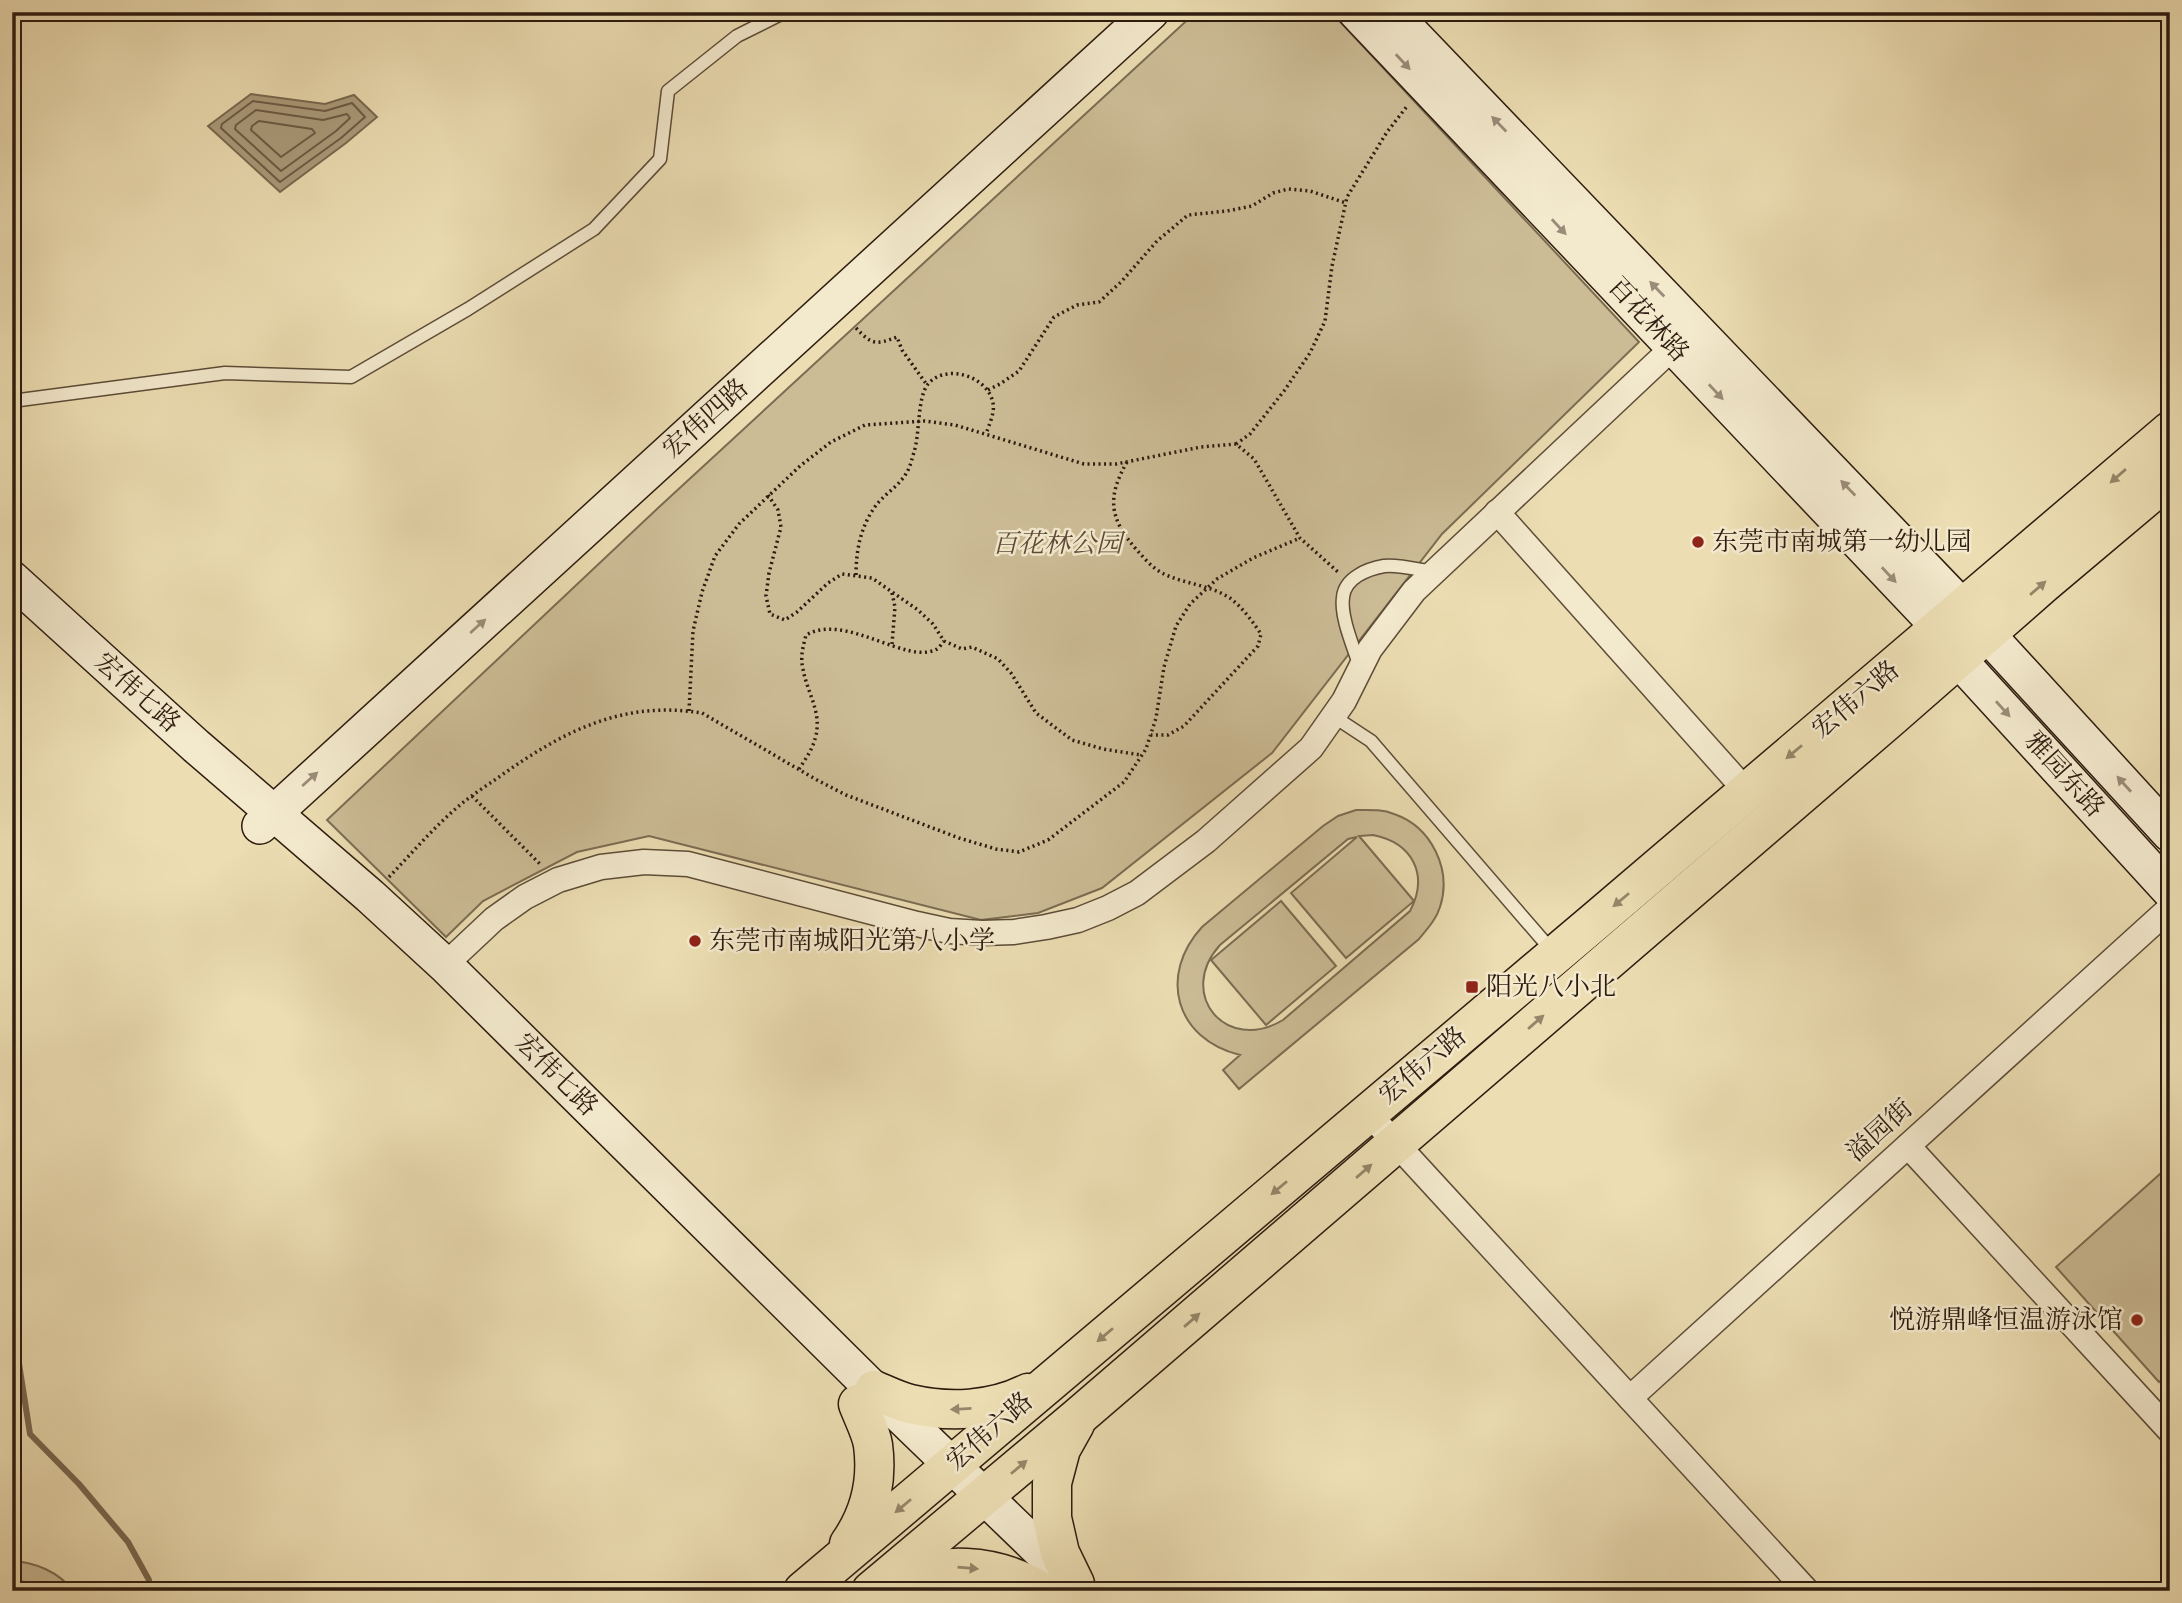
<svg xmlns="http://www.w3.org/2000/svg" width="2182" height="1603" viewBox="0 0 2182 1603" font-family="'IM FELL English','Noto Serif SC',serif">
  <rect width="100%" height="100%" fill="#ecddb2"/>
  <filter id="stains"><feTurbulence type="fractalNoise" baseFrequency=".00286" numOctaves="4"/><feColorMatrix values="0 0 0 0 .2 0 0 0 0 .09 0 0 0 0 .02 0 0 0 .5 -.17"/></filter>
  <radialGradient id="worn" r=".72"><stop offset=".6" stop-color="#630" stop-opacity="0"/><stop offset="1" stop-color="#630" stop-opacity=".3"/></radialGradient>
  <!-- green -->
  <g fill="#ccbc96" stroke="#7c6c52" stroke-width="2" fill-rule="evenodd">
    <path d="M1196,12h135l308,330 -197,192 -170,219 -170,135 -64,25 -57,7 -332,-84 -72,16 -94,49 -37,36 -119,-117 331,-312z"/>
    <path d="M1356,810c13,0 26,-1 38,4 38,13 58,56 46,93 -4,13 -13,22 -21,32l-180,150 -16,-19 17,-15c-65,-16 -82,-80 -38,-128l121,-101 15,-10zM1373,835c40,8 56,40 37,76l-127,109c-57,34 -107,-26 -63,-75l128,-106 9,-2 -66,56 55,65 68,-57 -55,-65z"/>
    <path d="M1281,901l55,65 -70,59 -55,-65z"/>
    <path d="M2170,1165v208l-11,9 -103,-115z"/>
    <path d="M12,1561c23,1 47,11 61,30h-28l-13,-8 -20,-3z"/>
  </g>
  <!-- water -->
  <path fill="#ab9b7b" stroke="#796850" stroke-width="2" d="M251,94l74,10 29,-9 23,22 -31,26 -66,49 -72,-66z"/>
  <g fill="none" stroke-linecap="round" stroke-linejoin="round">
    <!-- shore -->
    <g stroke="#6c5b45" stroke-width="2">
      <path d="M253,101l72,10 27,-8 13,14 -24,21 -61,44 -59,-54 1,-4z"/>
      <path d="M256,110l67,10 24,-6 3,4 -14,13 -55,40 -46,-42 1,-4z"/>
      <path d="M259,121l53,8 3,4 -34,24 -30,-27 1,-4z"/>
    </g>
    <!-- stream -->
    <path stroke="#796850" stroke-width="6" d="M12,1319l18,115 49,50 49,58 21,38 -1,11"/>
    <defs>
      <g id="lane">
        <path d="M12,401l213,-28 126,4 117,-68 126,-80 66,-70 8,-68 69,-55 48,-24"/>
        <path d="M1360,667c-6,-19 -20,-50 -17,-70 2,-19 24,-28 41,-31 13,-2 36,4 49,6"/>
        <path d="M1333,716l38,25 182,211"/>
      </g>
      <g id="street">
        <path d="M1497,512l250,280"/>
        <path d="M445,965l49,-46 31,-22 33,-17 43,-13 43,-5 44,2 229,60 32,7 33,2 32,-1 32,-5 32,-7 30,-12 29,-15 69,-52 105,-93 33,-47 26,-52 44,-58 270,-254"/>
        <path d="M1368,1113l439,478"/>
        <path d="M1908,1146l262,285"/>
        <path d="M1630,1398l540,-490"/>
      </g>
      <g id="secondary">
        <path d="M1356,12l584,616"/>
        <path d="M1391,12l572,596"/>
        <path d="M12,579l184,167 174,150 75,69 429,425 201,194"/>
        <path d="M1986,633l184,201"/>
        <path d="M1958,659l212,232"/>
        <path d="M260,826l891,-814"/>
      </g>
      <g id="primary">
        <path d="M874,1390c12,5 24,11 36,14 39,9 82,7 118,-11"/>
        <path d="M1075,1424l-14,25 -9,34v35l8,35 15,31"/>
        <path d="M849,1544c21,-30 29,-62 24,-99 -2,-13 -10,-28 -15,-41"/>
        <path d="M890,1581c50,-19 104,-19 150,10"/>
        <path d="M803,1591l796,-673 571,-487"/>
        <path d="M871,1591l206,-173 813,-700 153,-134 127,-107"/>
      </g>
    </defs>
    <!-- lane casing -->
    <use href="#lane" stroke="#5d4c38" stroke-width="15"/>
    <!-- street casing -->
    <use href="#street" stroke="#5d4c38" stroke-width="27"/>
    <!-- secondary casing -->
    <use href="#secondary" stroke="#2d1b0f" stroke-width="38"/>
    <!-- primary casing -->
    <use href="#primary" stroke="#2d1b0f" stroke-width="41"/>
    <!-- path -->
    <g stroke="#2d1b0f" stroke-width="3.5" stroke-dasharray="2 3.5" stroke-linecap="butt">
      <path d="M856,328c16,17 20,17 41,9l5,13 25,35"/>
      <path d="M988,390l12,-6 19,-13 35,-54 23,-12 22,-3 22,-20 36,-41 31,-26 39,-4 25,-5 21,-13 15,-4 22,2 36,12"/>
      <path d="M1236,444l14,-10 34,-43 26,-38 15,-32 7,-55 15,-69 40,-65 21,-27"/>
      <path d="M1127,462c-20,35 -18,56 9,87 8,9 17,20 28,25 21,10 46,11 66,24 12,9 23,24 31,36l-3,12 -74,80 -16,9h-17"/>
      <path d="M768,495l10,15 3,17 -12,46 -3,23 4,18 15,6 12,-8 31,-29 14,-9 30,4 46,32 15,14 11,17 18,8 10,-2 26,12 13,14 25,40 36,27 31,9 38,6"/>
      <path d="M856,575c0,-26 5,-50 21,-71 9,-11 23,-19 30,-32 3,-5 5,-13 7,-20 6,-18 3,-54 14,-68 18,-21 60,-8 65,19 2,10 -4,22 -7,31"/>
      <path d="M892,593l3,14 -3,37"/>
      <path d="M689,711l4,-80 9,-39 13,-36 24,-32 61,-58 31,-24 34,-17 60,-4 30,4 129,39h32l85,-17 35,-3 18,15 46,79 38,34"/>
      <path d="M799,769c6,-9 13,-19 16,-30 8,-26 -8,-46 -12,-70 -3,-12 0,-22 3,-34 40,-23 101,31 131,14 2,-1 6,-7 7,-8"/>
      <path d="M472,796l68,68"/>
      <path d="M389,877c23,-24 45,-50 71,-72 12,-10 26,-19 39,-28 63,-45 123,-77 203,-64l115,67 29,15 113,43 37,11 23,3 29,-12 76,-58 22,-33 10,-31 8,-51 12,-41 14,-22 27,-25 36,-21 47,-20"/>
    </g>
    <!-- lane -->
    <use href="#lane" stroke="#f3e9cd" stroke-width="12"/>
    <!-- street -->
    <use href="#street" stroke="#f3e9cd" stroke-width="24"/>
    <!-- secondary -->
    <use href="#secondary" stroke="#f3e9cd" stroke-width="35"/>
    <!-- primary -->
    <use href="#primary" stroke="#ecddb2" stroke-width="38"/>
  </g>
  <!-- one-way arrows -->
  <defs><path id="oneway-solid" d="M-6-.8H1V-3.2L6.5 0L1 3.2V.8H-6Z" transform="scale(1.75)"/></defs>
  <g fill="#9a8c78">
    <use href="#oneway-solid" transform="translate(1403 62) rotate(47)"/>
    <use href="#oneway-solid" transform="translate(1499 124) rotate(-134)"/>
    <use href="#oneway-solid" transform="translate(1559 227) rotate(47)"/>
    <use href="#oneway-solid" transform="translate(1657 289) rotate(-134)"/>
    <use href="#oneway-solid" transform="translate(1716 392) rotate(47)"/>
    <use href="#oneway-solid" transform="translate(1848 488) rotate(-134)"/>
    <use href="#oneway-solid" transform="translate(1889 575) rotate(47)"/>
    <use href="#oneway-solid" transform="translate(478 626) rotate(-42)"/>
    <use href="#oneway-solid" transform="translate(2003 709) rotate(48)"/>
    <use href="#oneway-solid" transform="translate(310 779) rotate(-42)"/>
    <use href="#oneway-solid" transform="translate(2124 784) rotate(-132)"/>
  </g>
  <g fill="#968669">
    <use href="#oneway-solid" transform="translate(2118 476) rotate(139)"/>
    <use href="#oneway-solid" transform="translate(2038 588) rotate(-41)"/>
    <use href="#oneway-solid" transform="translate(1794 752) rotate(140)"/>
    <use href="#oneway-solid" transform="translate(1621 900) rotate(140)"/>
    <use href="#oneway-solid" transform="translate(1536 1022) rotate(-41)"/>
    <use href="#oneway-solid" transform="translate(1364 1171) rotate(-41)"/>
    <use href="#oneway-solid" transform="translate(1279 1188) rotate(140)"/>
    <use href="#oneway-solid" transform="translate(1192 1320) rotate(-41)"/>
    <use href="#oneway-solid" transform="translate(1105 1335) rotate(140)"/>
    <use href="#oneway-solid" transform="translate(961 1409) rotate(177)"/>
    <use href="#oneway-solid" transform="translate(1019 1467) rotate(-40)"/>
    <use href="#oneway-solid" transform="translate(903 1506) rotate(140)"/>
    <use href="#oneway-solid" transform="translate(968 1568) rotate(5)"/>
  </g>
  <!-- markers -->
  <g fill="#8f2418" stroke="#f3e9cd" stroke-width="2.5">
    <circle cx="1698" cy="542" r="7"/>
    <circle cx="695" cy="941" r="7"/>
    <rect x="1465" y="980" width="14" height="14" rx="3.5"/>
    <circle cx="2137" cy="1320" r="7"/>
  </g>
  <g text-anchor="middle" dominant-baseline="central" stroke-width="5" stroke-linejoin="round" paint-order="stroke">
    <!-- street labels -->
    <g font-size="26" fill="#2d1b0f" stroke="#f3e9cd">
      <text transform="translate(1648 320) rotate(47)">百花林路</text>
      <text transform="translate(706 419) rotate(-42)">宏伟四路</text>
      <text transform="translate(137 693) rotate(42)">宏伟七路</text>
      <text transform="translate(1856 700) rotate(-40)">宏伟六路</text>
      <text transform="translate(2064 775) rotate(48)">雅园东路</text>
      <text transform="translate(1423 1066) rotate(-40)">宏伟六路</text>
      <text transform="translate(556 1075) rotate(45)">宏伟七路</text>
      <text transform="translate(1880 1131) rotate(-42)">溢园街</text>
      <text transform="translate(990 1432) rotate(-41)">宏伟六路</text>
    </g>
    <!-- poi labels -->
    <g font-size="26" fill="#2d1b0f" stroke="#f3e9cd" text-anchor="start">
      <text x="1712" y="542">东莞市南城第一幼儿园</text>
      <text x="709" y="941">东莞市南城阳光第八小学</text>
      <text x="1486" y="987">阳光八小北</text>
      <text x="2123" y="1320" text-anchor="end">悦游鼎峰恒温游泳馆</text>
    </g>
    <!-- park labels -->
    <g font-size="26" font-style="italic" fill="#5d4b38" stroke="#f3e9cd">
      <text x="1057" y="544">百花林公园</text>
    </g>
  </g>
  <!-- margin -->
  <rect width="2182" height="1603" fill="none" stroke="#ecddb2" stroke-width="42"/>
  <rect x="14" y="14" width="2154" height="1575" fill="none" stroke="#2d1b0f" stroke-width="3.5"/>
  <rect x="21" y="21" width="2140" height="1561" fill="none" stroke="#2d1b0f" stroke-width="2"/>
  <rect width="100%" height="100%" filter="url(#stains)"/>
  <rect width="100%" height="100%" fill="url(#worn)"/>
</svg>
